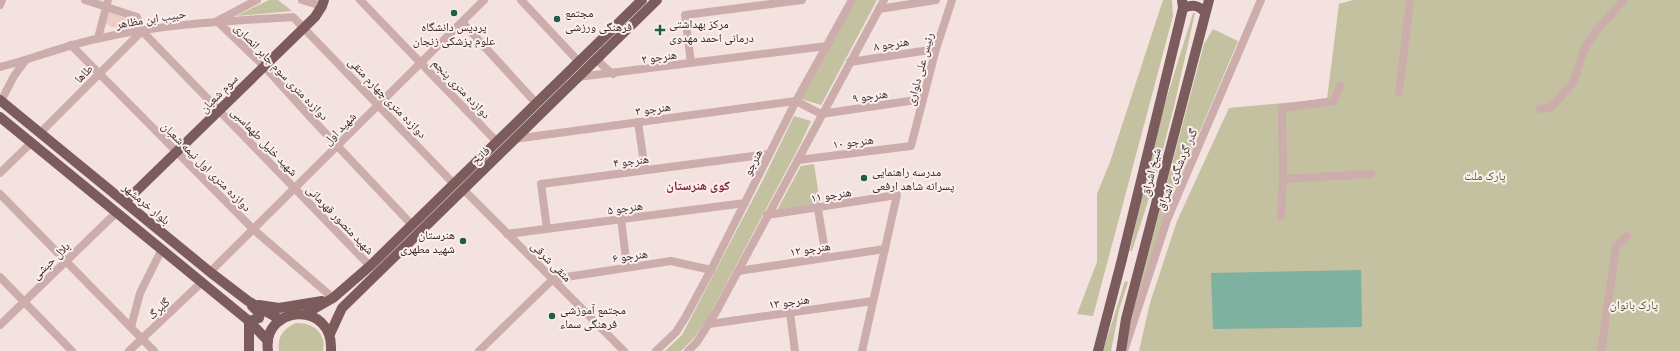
<svg xmlns="http://www.w3.org/2000/svg" width="1680" height="351" viewBox="0 0 1680 351" font-family="'Exo 2','Noto Naskh Arabic',sans-serif">
  <rect width="100%" height="100%" fill="#f3e2df"/>
  <!-- green -->
  <g fill="#c3c19f">
    <path d="M269,0h9l14,11 -56,5z"/>
    <path d="M856,0h21l-56,105 -20,-6z"/>
    <path d="M1163,0h9l1,16 -80,300 -16,-2 20,-52v-68l13,-32z"/>
    <path d="M1353,0h327v351h-541l11,-48 27,-82 52,-113 98,-9 12,-95z"/>
    <path d="M1193,13h2l-20,89 -18,71 -25,78h-2l14,-66 19,-75z"/>
    <path d="M1213,29l25,12 -70,166 -43,134 79,-297z"/>
    <path d="M794,116l17,5 -10,22 -93,175 -15,21 -12,12h-16l17,-16 82,-157z"/>
    <path d="M814,164l6,39 -43,7 24,-44z"/>
    <path d="M1125,281l3,1 -9,28 -8,41h-8z"/>
    <path d="M296,323c16,-1 31,10 27,28h-44c-2,-14 4,-22 17,-28z"/>
  </g>
  <!-- plaza -->
  <path fill="#ebcdc7" d="M111,12l18,5 2,4 -1,5 -4,2 -15,-1 -4,-3 -2,-3 2,-7z"/>
  <!-- water -->
  <path fill="#7eb1a0" d="M1361,270l1,57 -149,2 -2,-56z"/>
  <g fill="none" stroke-linecap="round" stroke-linejoin="round">
    <!-- minor -->
    <g stroke="#ccadab" stroke-width="8">
      <path d="M85,0l52,17 5,14 228,235"/>
      <path d="M257,0l-40,21 47,45 48,53 100,106"/>
      <path d="M302,0l20,6"/>
      <path d="M360,0l137,142"/>
      <path d="M521,0l58,62"/>
      <path d="M0,5l2,-5"/>
      <path d="M879,9l57,-9"/>
      <path d="M462,22l74,81"/>
      <path d="M98,38l10,-38"/>
      <path d="M71,45l182,184 80,69"/>
      <path d="M598,57l3,7 12,10"/>
      <path d="M850,62l86,-13"/>
      <path d="M691,63l-6,-48 117,-15"/>
      <path d="M0,67c32,-8 64,-21 96,-28 65,-15 131,-18 197,-22l161,167"/>
      <path d="M578,77l249,-31"/>
      <path d="M1340,86l-6,15 -52,7 1,71 88,-5"/>
      <path d="M1399,92l11,-92"/>
      <path d="M1,101l13,-25 11,-15"/>
      <path d="M1540,109l11,-2 22,-24 12,-36 11,-16 28,-31"/>
      <path d="M638,122l7,48"/>
      <path d="M41,132l101,-101"/>
      <path d="M514,139l282,-38 25,13 102,-15"/>
      <path d="M798,160l113,-14 25,-97 16,-49"/>
      <path d="M0,173l32,-31"/>
      <path d="M463,189l161,162"/>
      <path d="M0,194l154,157"/>
      <path d="M818,209l8,48"/>
      <path d="M767,215l130,-20 -35,156"/>
      <path d="M1281,216l2,-37"/>
      <path d="M621,219l6,48"/>
      <path d="M547,229l-6,-45 228,-30"/>
      <path d="M507,234l238,-31"/>
      <path d="M738,271l147,-22"/>
      <path d="M210,272l274,-272"/>
      <path d="M0,277l72,74"/>
      <path d="M790,313l5,38"/>
      <path d="M709,324l164,-23"/>
      <path d="M0,325l117,-113"/>
      <path d="M131,327l9,-34 22,-44"/>
      <path d="M129,351l73,-69"/>
      <path d="M479,351l74,-72 118,-18 40,9"/>
      <path d="M656,351l20,-19 9,-14 26,-48 85,-169 56,-101"/>
      <path d="M688,351l9,-9 19,-30 168,-312"/>
      <path d="M1124,351l43,-131 94,-220"/>
      <path d="M1601,351l15,-105 11,-10"/>
    </g>
    <!-- major -->
    <g stroke="#7c5b5d" stroke-width="10">
      <path d="M1183,8c9,-4 15,-3 22,4"/>
      <path d="M0,100l210,172 38,29 33,19"/>
      <path d="M0,117l249,204 19,20"/>
      <path d="M125,202l190,-185 7,-11 2,-6"/>
      <path d="M259,305l20,3 43,-7"/>
      <path d="M305,314l28,-16 37,-32 272,-266"/>
      <path d="M330,334l12,-26 315,-308"/>
      <path d="M249,351v-30l10,-3 1,-4 -8,-8"/>
      <path d="M268,351c-7,-46 66,-52 63,0"/>
      <path d="M1098,351l23,-88 62,-255 -1,-8"/>
      <path d="M1121,351l5,-32 83,-319"/>
    </g>
  </g>
  <!-- markers -->
  <g fill="#1f5c49" stroke="#faefec" stroke-width="1.5">
    <circle cx="454" cy="13" r="4"/>
    <circle cx="557" cy="19" r="4"/>
    <path d="M658 24h4v4h4v4h-4v4h-4v-4h-4v-4h4z"/>
    <circle cx="864" cy="178" r="4"/>
    <circle cx="463" cy="241" r="4"/>
    <circle cx="552" cy="316" r="4"/>
  </g>
  <g text-anchor="middle" dominant-baseline="central" stroke-width="4" stroke-linejoin="round" paint-order="stroke">
    <!-- poi labels -->
    <g font-size="12" fill="#3a2a2b" stroke="#faefec" text-anchor="start">
      <text x="565" y="12">مجتمع<tspan x="565" dy="14">فرهنگی ورزشی</tspan></text>
      <text x="669" y="23">مرکز بهداشتی<tspan x="669" dy="14">درمانی احمد مهدوی</tspan></text>
      <text x="454" y="26" text-anchor="middle">پردیس دانشگاه<tspan x="454" dy="14">علوم پزشکى زنجان</tspan></text>
      <text x="872" y="171">مدرسه راهنمایی<tspan x="872" dy="14">پسرانه شاهد ارفعی</tspan></text>
      <text x="455" y="234" text-anchor="end">هنرستان<tspan x="455" dy="14">شهید مطهری</tspan></text>
      <text x="560" y="309">مجتمع آموزشی<tspan x="560" dy="14">فرهنگی سماء</tspan></text>
    </g>
    <!-- street labels -->
    <g font-size="12" fill="#3a2a2b" stroke="#faefec">
      <text transform="translate(151 18) rotate(-9)">حبیب ابن مظاهر</text>
      <text transform="translate(891 43) rotate(-9)">هنرجو ۸</text>
      <text transform="translate(659 56) rotate(-8)">هنرجو ۲</text>
      <text transform="translate(919 69) rotate(-75)">رئیس علی دلواری</text>
      <text transform="translate(282 71) rotate(46)">دوازده متری سوم جابر انصاری</text>
      <text transform="translate(83 73) rotate(-45)">طاها</text>
      <text transform="translate(462 88) rotate(46)">دوازده متری پنجم</text>
      <text transform="translate(218 93) rotate(-45)">سوم شعبان</text>
      <text transform="translate(870 95) rotate(-8)">هنرجو ۹</text>
      <text transform="translate(388 97) rotate(46)">دوازده متری چهارم متقی</text>
      <text transform="translate(653 108) rotate(-8)">هنرجو ۳</text>
      <text transform="translate(339 128) rotate(-45)">شهید اول</text>
      <text transform="translate(265 141) rotate(46)">شهید خلیل طهماسبی</text>
      <text transform="translate(853 141) rotate(-7)">هنرجو ۱۰</text>
      <text transform="translate(480 155) rotate(-44)">فاتح</text>
      <text transform="translate(631 160) rotate(-7)">هنرجو ۴</text>
      <text transform="translate(752 162) rotate(-63)">هنرجو</text>
      <text transform="translate(207 166) rotate(45)">دوازده متری اول نیمه شعبان</text>
      <text transform="translate(1176 169) rotate(-67)">گدر گردشگری اشراق</text>
      <text transform="translate(1150 172) rotate(-76)">شیخ اشراق</text>
      <text transform="translate(831 194) rotate(-9)">هنرجو ۱۱</text>
      <text transform="translate(147 203) rotate(40)">بلوار خرمشهر</text>
      <text transform="translate(625 207) rotate(-8)">هنرجو ۵</text>
      <text transform="translate(341 219) rotate(46)">شهید منصور قهرمانی</text>
      <text transform="translate(810 248) rotate(-9)">هنرجو ۱۲</text>
      <text transform="translate(630 255) rotate(-8)">هنرجو ۶</text>
      <text transform="translate(50 260) rotate(-44)">بلال حبشی</text>
      <text transform="translate(552 261) rotate(45)">متقی شرقی</text>
      <text transform="translate(789 301) rotate(-8)">هنرجو ۱۳</text>
      <text transform="translate(158 308) rotate(-43)">گلبرگ</text>
    </g>
    <!-- park labels -->
    <g font-size="12" fill="#58582d" stroke="#faefec">
      <text x="1485" y="175">پارک ملت</text>
      <text x="1634" y="304">پارک بانوان</text>
    </g>
    <!-- neighbourhood labels -->
    <g font-size="13" font-weight="bold" fill="#8a2231" stroke="#faefec">
      <text x="698" y="185">کوی هنرستان</text>
    </g>
  </g>
</svg>
